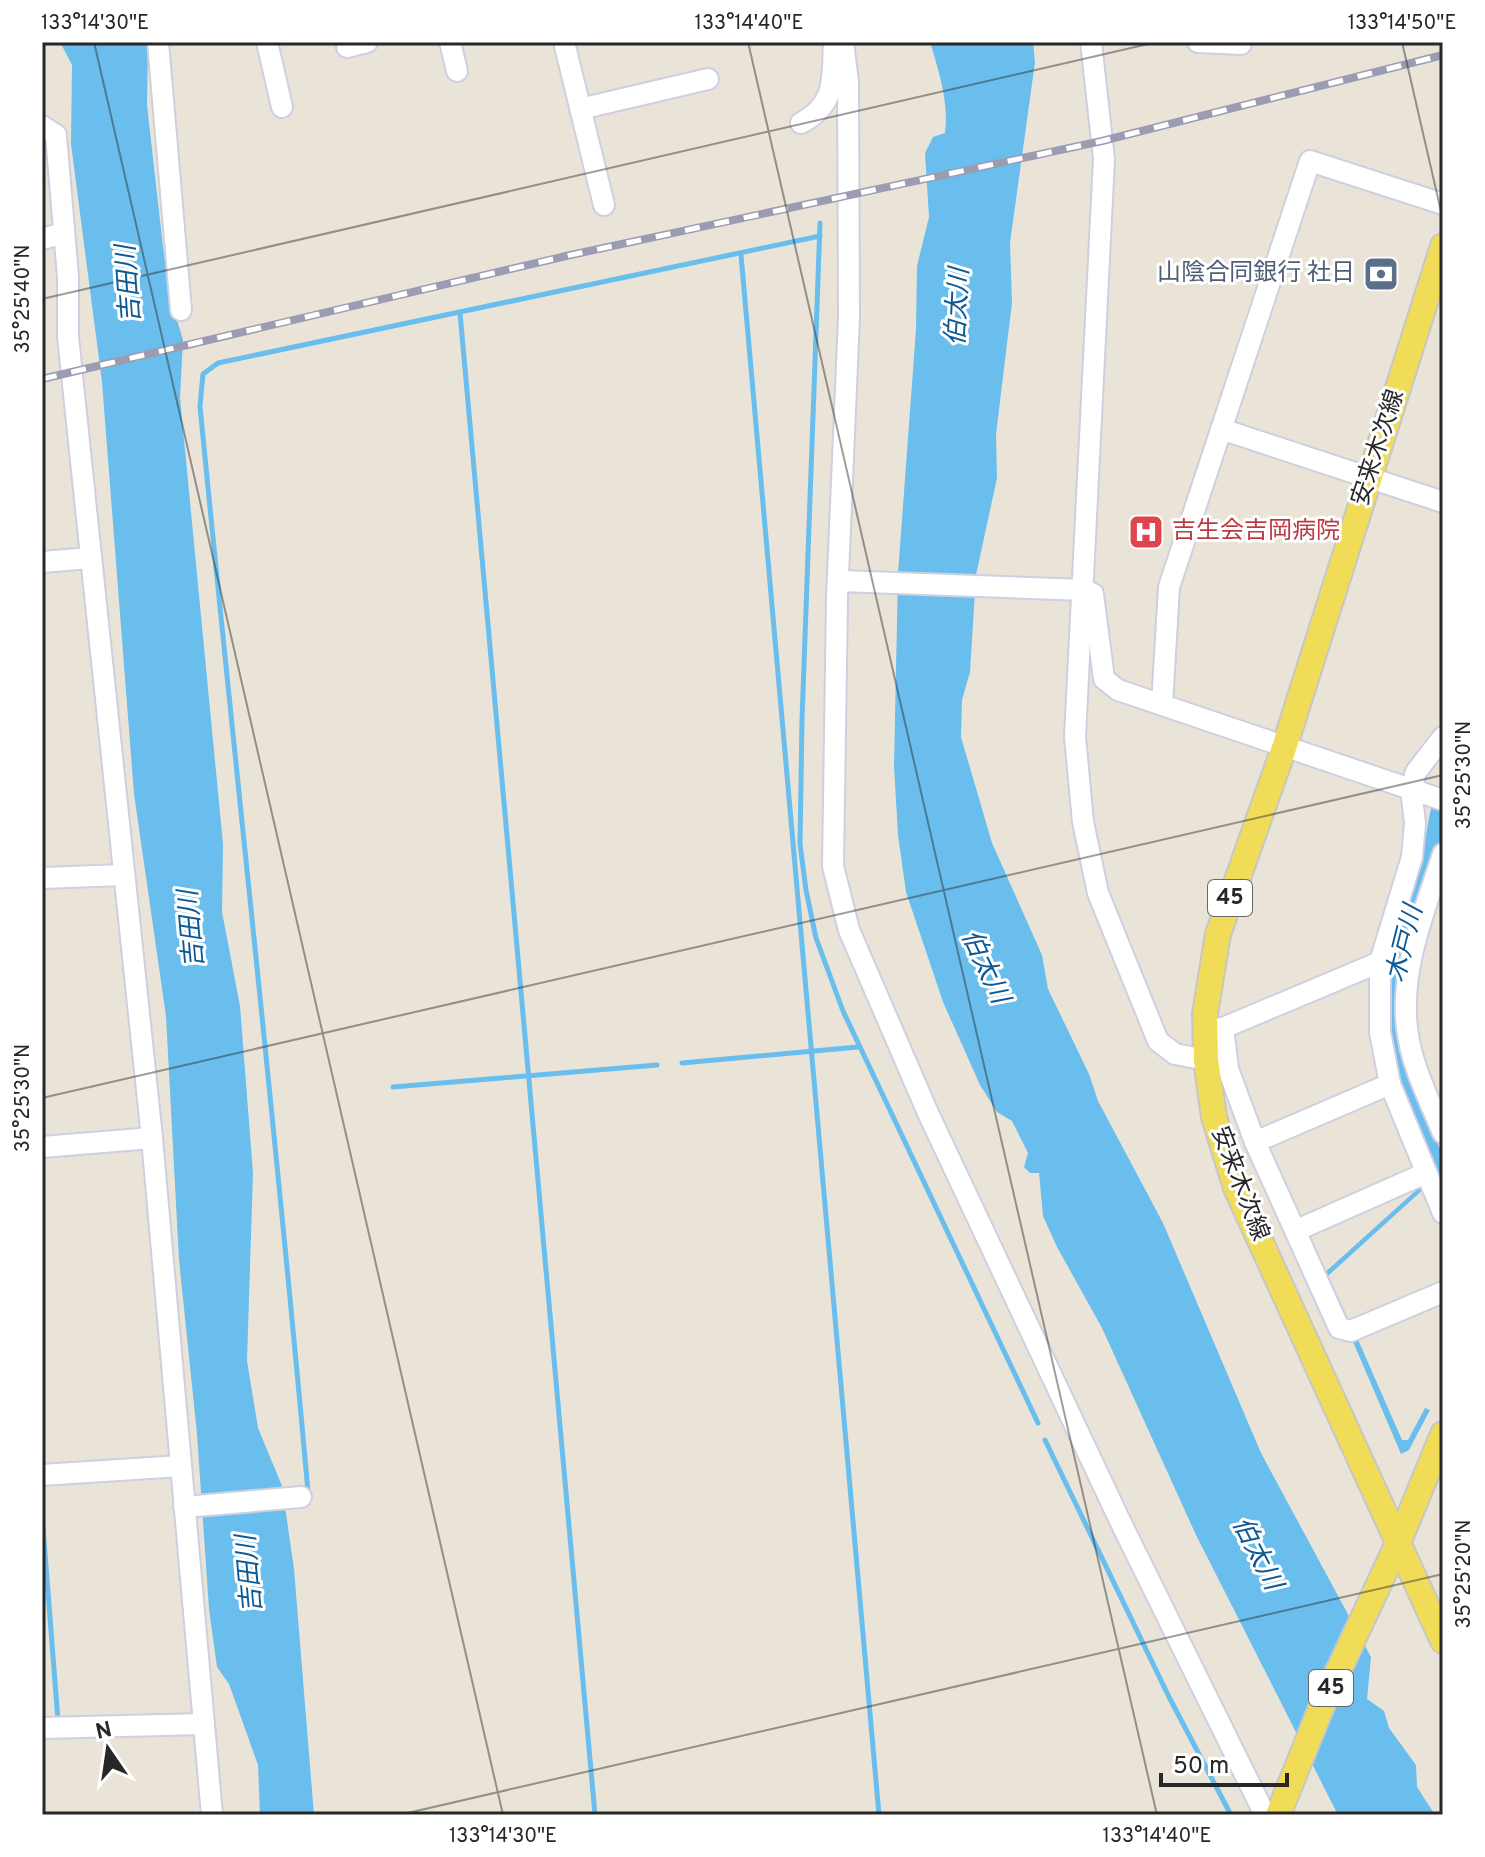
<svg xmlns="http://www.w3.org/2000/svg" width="1485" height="1857" viewBox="0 0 1485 1857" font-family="Overpass,'Noto Sans JP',sans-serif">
  <rect width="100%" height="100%" fill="#eae4d8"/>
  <!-- water -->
  <g fill="#69beee">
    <path d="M60,42h88l-1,63 16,142 8,53 12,40 -3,58 43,446 -1,68 18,94 13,167 -6,188 11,67 24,58 12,83 20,246h-54l-2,-50 -29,-81 -12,-17 -8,-58 -12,-175 -18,-174 -13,-244 -32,-222 -32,-412 -31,-238 1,-79z"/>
    <path d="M930,42h103l2,20 -25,181 2,60 -16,131 1,44 -21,97 -6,97 -8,28 -1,37 31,106 50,112 6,34 41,85 9,27 65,122 98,230 110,204 -4,42 17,12 5,17 27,37 1,22 18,28h-97l-142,-280 -94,-207 -45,-81 -14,-31 -4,-43h-9l-6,-6 4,-14 -16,-32 -15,-9 -17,-27 -37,-83 -37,-110 -8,-57 -4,-69 4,-192 18,-245 1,-63 12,-49 -4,-64 8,-16 12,-4c4,-31 -6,-61 -15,-91z"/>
    <path d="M1434,798l9,3v33l-35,107v127l35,89v23l-3,-6 -5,5 -2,-5 4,-7c-35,-72 -62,-141 -42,-222 6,-28 20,-54 26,-81 5,-22 6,-44 13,-66z"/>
    <path d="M1424,1183l2,4 -98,89 23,49 -7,-1 -22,-49z"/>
    <path d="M1356,1335l46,105h6l17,-32 5,2 -21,40 -8,4 -50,-117z"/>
  </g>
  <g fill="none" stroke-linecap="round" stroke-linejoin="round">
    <!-- stream -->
    <g stroke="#69beee" stroke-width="5">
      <path d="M820,223l-18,497 -2,124 6,46 10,48 27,73 195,412"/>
      <path d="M741,255l138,1560"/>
      <path d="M460,313l135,1502"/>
      <path d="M682,1063l176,-16"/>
      <path d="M393,1087l264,-22"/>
      <path d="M1045,1440l124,257 62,118"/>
      <path d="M308,1492c-32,-363 -73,-724 -108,-1086l3,-32 15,-11 602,-127"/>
      <path d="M42,1514l16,207"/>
    </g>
    <defs>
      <g id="minor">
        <path d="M158,42l23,268"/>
        <path d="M267,42l15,65"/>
        <path d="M450,42l7,29"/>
        <path d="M564,42l40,163"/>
        <path d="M843,42l5,40 1,235 -12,281 -4,268 16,64 79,183 193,410 144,292"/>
        <path d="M1091,42l13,117 -29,578 8,85 15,71 60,148 17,13 31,6"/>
        <path d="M1198,42l43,2"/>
        <path d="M347,47l20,-5"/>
        <path d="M580,109l128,-30"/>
        <path d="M801,123c36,-19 31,-45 33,-81"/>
        <path d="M42,126l14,9 12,142v60l84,801 60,677"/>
        <path d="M42,239l22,-6"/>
        <path d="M1221,429l222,73"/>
        <path d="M42,562l48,-4"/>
        <path d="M840,581l245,9 8,4 11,85 14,11 325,110"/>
        <path d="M1162,705l7,-118 141,-426 133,43"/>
        <path d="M1443,854c-18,56 -43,114 -36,174 4,37 22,71 36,105"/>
        <path d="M42,878l81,-3"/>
        <path d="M1223,1028l5,41 27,73 135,-58 -10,-52v-70"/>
        <path d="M1205,1029l18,-1 157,-66 32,-105 3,-34 -4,-34 5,-17 27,-35"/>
        <path d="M1390,1084l53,129"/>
        <path d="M1255,1142l84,186 12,3 92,-39"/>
        <path d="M42,1147l110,-9"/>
        <path d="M1295,1231l131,-58"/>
        <path d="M42,1475l138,-9"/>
        <path d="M184,1507l117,-10"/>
        <path d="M42,1728l162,-4"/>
      </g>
      <g id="major">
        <path d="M1443,246l-159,502 -66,186 -13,80 1,46 8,57 22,71 207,453"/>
        <path d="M1278,1815l43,-107 78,-167 44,-107"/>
      </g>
    </defs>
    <!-- minor casing -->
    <use href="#minor" stroke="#cecfe1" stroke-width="24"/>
    <!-- major casing -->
    <use href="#major" stroke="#c7c7c7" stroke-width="28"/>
    <!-- minor -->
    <use href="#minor" stroke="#fff" stroke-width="20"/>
    <!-- major -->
    <use href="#major" stroke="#f1dc57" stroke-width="24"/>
    <defs>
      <path id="rail" d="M42,379l524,-123 536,-115 341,-86"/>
    </defs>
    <!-- rail casing -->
    <use href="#rail" stroke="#9b9cb2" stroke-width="8"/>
    <!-- rail -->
    <use href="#rail" stroke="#fff" stroke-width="5" stroke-dasharray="15" stroke-linecap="butt"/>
  </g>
  <!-- ticks -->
  <path fill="none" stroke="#272727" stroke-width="2" stroke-opacity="0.45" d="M94,42l409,1773M748,42l409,1773M1402,42l41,178M42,299l1115,-257M42,1098l1401,-323M399,1815l1044,-241"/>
  <!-- icons -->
  <defs>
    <symbol id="bank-square" viewBox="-11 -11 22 22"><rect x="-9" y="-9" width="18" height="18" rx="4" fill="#5c6f8a" stroke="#fff"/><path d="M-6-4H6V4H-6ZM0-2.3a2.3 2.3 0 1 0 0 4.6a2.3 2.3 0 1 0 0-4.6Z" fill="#fff"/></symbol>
    <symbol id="hospital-square" viewBox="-11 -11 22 22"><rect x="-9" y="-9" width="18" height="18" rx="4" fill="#e0444e" stroke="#fff"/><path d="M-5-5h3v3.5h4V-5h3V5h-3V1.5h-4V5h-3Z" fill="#fff"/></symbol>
  </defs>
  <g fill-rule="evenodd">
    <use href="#bank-square" x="1361" y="254" width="40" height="40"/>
    <use href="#hospital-square" x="1126" y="512" width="40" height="40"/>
  </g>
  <g text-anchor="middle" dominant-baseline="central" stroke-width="6" stroke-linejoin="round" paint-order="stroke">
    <!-- shield labels -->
    <g fill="#fff" stroke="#686868" stroke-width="2">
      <rect x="1208" y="880" width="44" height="36" rx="6"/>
      <rect x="1309" y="1670" width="44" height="36" rx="6"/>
    </g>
    <g font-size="22" font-weight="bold" fill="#272727">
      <text x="1230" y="898">45</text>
      <text x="1331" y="1688">45</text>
    </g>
    <!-- service labels -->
    <g font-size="24" fill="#4e5e75" stroke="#fff" text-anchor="end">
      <text x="1355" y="274">山陰合同銀行 社日</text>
    </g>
    <!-- street labels -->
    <g font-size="24" fill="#272727" stroke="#fff">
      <text transform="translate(1379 448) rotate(-72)">安来木次線</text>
      <text transform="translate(1239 1184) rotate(69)">安来木次線</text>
    </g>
    <!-- health labels -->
    <g font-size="24" fill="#be3a42" stroke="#fff" text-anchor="start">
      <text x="1172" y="532">吉生会吉岡病院</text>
    </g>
    <!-- water labels -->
    <g font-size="26" font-style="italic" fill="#0c5996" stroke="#fff">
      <text transform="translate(130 284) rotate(-94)">吉田川</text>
      <text transform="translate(959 307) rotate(-87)">伯太川</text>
      <text transform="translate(193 929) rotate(-95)">吉田川</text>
      <text transform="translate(1406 944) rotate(-76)">木戸川</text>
      <text transform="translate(984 967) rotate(65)">伯太川</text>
      <text transform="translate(1256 1554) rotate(63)">伯太川</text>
      <text transform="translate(251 1574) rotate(-95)">吉田川</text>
    </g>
  </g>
  <!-- border -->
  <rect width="1485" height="1857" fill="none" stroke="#ffffff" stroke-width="88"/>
  <!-- north arrow -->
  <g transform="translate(108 1749) rotate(347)" stroke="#ffffff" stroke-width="6" paint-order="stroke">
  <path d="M0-6L14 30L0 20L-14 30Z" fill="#272727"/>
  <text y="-12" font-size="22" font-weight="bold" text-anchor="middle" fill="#272727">N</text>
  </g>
  <!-- scale -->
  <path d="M1161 1773v12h126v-12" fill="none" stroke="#272727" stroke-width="4"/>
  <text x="1173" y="1773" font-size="24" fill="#272727" stroke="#ffffff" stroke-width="6" paint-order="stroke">50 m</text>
  <rect x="44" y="44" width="1397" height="1769" fill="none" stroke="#272727" stroke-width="3"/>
  <g font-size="20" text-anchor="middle" fill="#272727">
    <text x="95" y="29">133°14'30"E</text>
    <text x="749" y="29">133°14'40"E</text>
    <text x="1402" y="29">133°14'50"E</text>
    <text transform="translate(22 299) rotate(-90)" y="7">35°25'40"N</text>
    <text transform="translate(1463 775) rotate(-90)" y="7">35°25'30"N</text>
    <text transform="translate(22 1098) rotate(-90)" y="7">35°25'30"N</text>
    <text transform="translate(1463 1574) rotate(-90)" y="7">35°25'20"N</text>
    <text x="503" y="1842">133°14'30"E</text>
    <text x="1157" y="1842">133°14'40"E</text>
  </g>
</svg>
